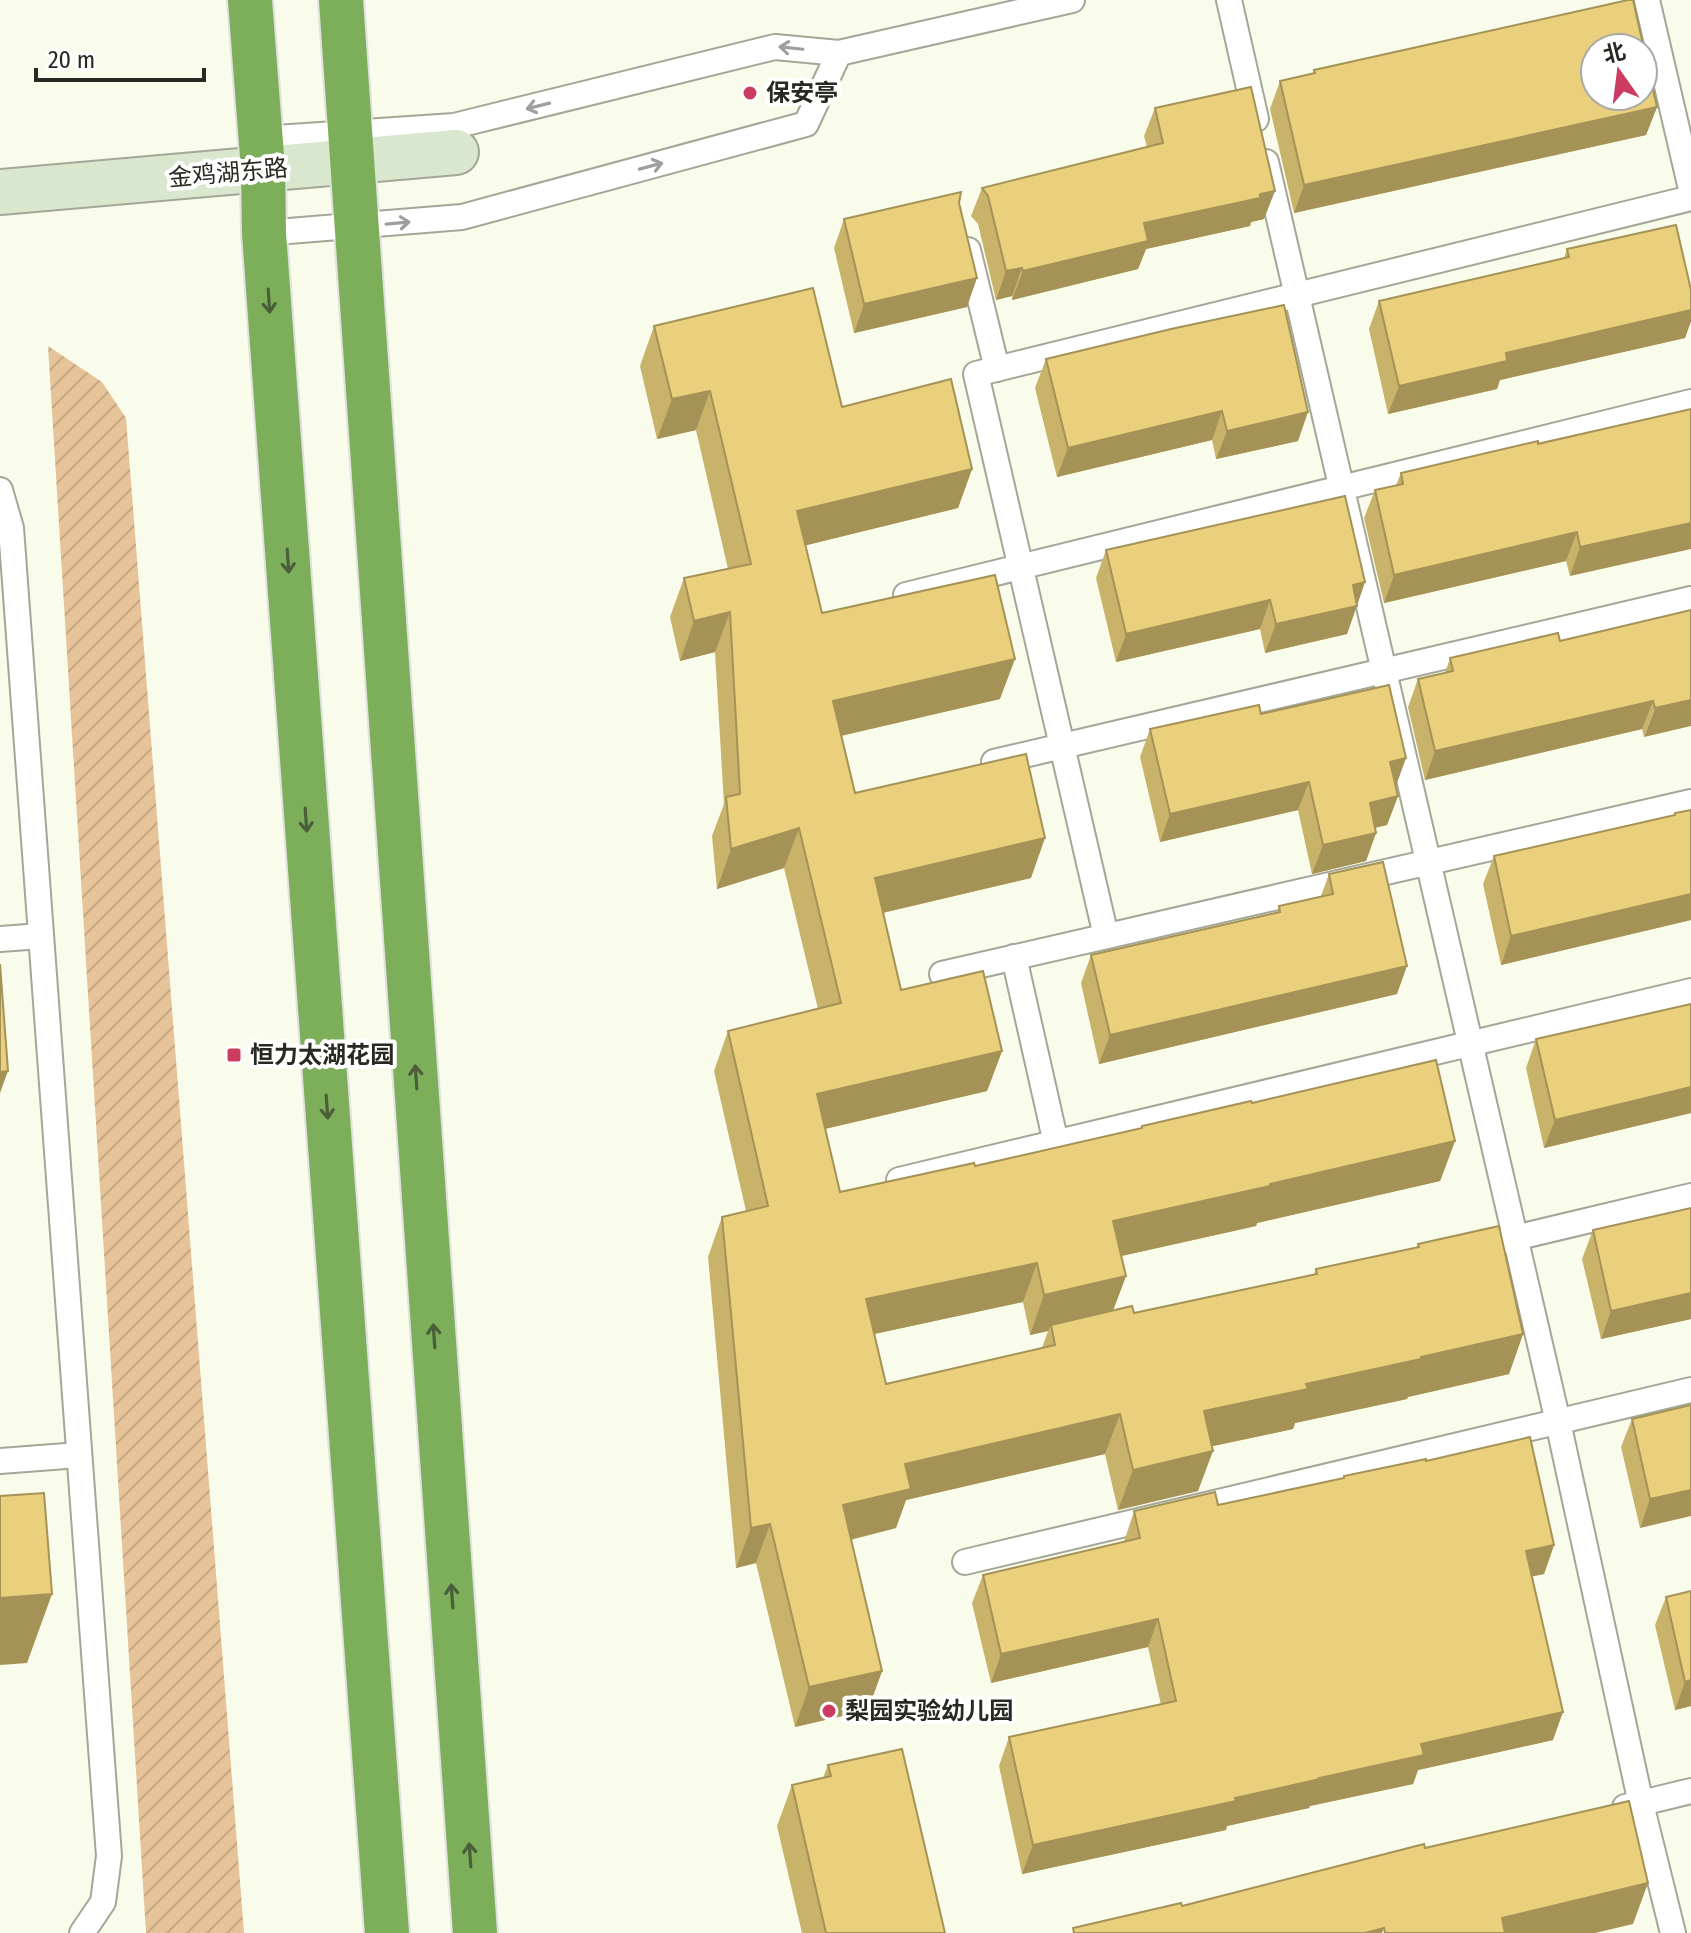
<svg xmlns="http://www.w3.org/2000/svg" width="1691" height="1933" viewBox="0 0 1691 1933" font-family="'Fira Sans Condensed','Noto Sans SC',sans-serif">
  <defs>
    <pattern id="garden-furrows" width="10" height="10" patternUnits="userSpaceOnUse" patternTransform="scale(2)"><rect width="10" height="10" fill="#e6c398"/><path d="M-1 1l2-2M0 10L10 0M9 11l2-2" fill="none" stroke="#c5a883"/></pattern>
  </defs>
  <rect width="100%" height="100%" fill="#f9fceb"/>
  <!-- garden -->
  <path fill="url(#garden-furrows)" d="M48,346l54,36 24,36 118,1515h-98z"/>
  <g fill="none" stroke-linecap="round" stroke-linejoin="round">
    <defs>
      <g id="lane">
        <path d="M1229,0l27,119"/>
        <path d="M1647,0l44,189"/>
        <path d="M839,53l233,-53"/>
        <path d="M261,139l193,-13 321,-79 64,6 -33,71 -344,93 -198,16"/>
        <path d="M1266,162l292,1260 83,382 32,129"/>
        <path d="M968,250l29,119"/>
        <path d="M0,490l11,38 98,1328 -6,46 -21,31"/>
        <path d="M906,595l785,-193"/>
        <path d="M994,762l697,-163"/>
        <path d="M1106,936l-130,-562 715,-176"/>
        <path d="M0,939l41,-3"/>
        <path d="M1014,957l42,186"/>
        <path d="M942,974l749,-172"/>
        <path d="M899,1180l792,-189"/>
        <path d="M1502,1241l189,-45"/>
        <path d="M0,1461l79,-6"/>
        <path d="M965,1562l726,-172"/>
        <path d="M1625,1807l66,-16"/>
      </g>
      <path id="secondary" d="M0,192l456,-40"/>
      <g id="highway">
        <path d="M250,0l13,169 1,64 123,1700"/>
        <path d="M341,0l134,1933"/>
      </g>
    </defs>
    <!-- lane casing -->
    <use href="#lane" stroke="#a4a697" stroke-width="28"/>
    <!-- secondary casing -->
    <use href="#secondary" stroke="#a4a697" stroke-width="48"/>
    <!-- highway casing -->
    <use href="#highway" stroke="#e1e1e0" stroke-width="48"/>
    <!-- lane -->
    <use href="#lane" stroke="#fff" stroke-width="24"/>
    <!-- secondary -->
    <use href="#secondary" stroke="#d8e7ce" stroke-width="44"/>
    <!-- highway -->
    <use href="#highway" stroke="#7daf5a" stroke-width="44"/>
  </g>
  <!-- wall -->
  <g fill="#c9b36b" fill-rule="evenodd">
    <path d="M1314,70l343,37 -11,28 -352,78 -24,-104 10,-28 33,-7z"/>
    <path d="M1155,108l109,111 -13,3 -1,4 -104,23 -8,20 -126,31v-4l-16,4 -18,-76 -7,-8 11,-28 165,-41 -3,-11z"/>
    <path d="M959,203l8,104 -113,26 -20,-85 10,-29z"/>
    <path d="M1567,249l124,41v31l-6,17 -185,42 -3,9 -109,25 -19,-85 10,-28 185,-43z"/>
    <path d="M654,326l188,81 130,62 -14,39 -153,37 17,68 178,86 -159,37 14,57 176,85 -148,35 18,77 101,61 -15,40 -162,38 15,63 135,-26 166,-38 1,-2 110,-23 203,38 -15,40 -183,42 -1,3 -135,30 5,20 -13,34 21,3 180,-39 2,-5 101,-22 1,-3 105,90 -14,40 -101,23 -1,2 -112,24 -2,6 -81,17 -14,45 -80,19 -13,-56 -199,46 -10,28 -45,12 31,131 -14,39 -73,17 -39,-164 -20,5 -28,-311 14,-40 24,-6 -32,-140 14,-40 90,-22 -34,-141 -67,21 -5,-53 12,-32 -9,-152 -35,9 -10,-44 14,-39 44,-9 -32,-139 -39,9 -17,-73zM1023,1302l7,33 18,-4 -6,17 -156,36 -12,-50z"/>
    <path d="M1171,329l127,112 -82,18 -4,-19 -155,37 -22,-89 11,-29z"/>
    <path d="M1691,409l-121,167 -4,-15 -182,42 -20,-85 11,-28 21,-5 5,-12z"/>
    <path d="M1106,550l259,32 -18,52 -82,19 -5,-24 -144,33 -20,-84z"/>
    <path d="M1691,610l-47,127 -2,-8 -217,51 -17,-73 10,-28 27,-6 5,-15 110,-17z"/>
    <path d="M1261,714l134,72 3,10 -11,29 -12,3 1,5 -10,28 -54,13 -14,-64 -138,32 -20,-85 10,-28z"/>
    <path d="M1691,810v110l-190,45 -18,-81 11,-28 181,-41z"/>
    <path d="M1329,874l68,120 -298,70 -18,-81 10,-28 186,-42 2,-7 42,-10z"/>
    <path d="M1691,1004v109l-147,35 -18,-80 10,-29z"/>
    <path d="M1691,1208v111l-90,20 -19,-80 11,-29z"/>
    <path d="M1691,1405l-51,123 -19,-81 11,-28z"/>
    <path d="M1426,1461l128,84 -10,29 -12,2 21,164 -135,30 -5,14 -103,22 -1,2 -82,18 -1,4 -204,44 -23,-108 10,-29 152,-32 -13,-58 -157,36 -19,-80 11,-28 141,-33 10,-31 84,-6 125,-27 1,-2z"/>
    <path d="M1691,1591v115l-16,4 -20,-85 11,-28z"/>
    <path d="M828,1765l117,168h-143l-25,-107 15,-41 31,-7z"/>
  </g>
  <!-- shaded-wall -->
  <g fill="#a49257">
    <path d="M1657,107l-11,28 -352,78 10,-28z"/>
    <path d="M1275,191l-11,28 -13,3 -1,4 -104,23 -8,20 -126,31 11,-29 121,-48z"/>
    <path d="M1022,268l-10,28 -16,4 10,-29z"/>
    <path d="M977,278l-10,29 -113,26 10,-29z"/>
    <path d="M1691,310v11l-6,17 -185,42 -3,9 -109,25 11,-28 107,-33z"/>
    <path d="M710,391l-14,39 -39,9 15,-40z"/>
    <path d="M1222,411l-10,29 -155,37 11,-29z"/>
    <path d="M1308,412l-10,29 -82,18 11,-28z"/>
    <path d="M972,469l-14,39 -175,43 14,-40z"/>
    <path d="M1691,523v26l-121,27 10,-29z"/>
    <path d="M1577,532l-11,29 -182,42 10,-28z"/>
    <path d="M1365,582l-18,52 -82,19 11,-29 77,-39z"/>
    <path d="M1270,600l-10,29 -144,33 10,-28z"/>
    <path d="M730,612l-15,40 -35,9 14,-40z"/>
    <path d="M1015,659l-15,40 -182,42 15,-40z"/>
    <path d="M1691,700v26l-47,11 11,-29z"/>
    <path d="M1653,701l-11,28 -217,51 10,-29z"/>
    <path d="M1406,758l-10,28 -6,-24z"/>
    <path d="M1309,782l-11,28 -138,32 10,-28z"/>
    <path d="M1398,796l-11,29 -28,6 11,-28z"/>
    <path d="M799,828l-15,40 -67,21 14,-40z"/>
    <path d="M1376,833l-10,28 -54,13 11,-29z"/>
    <path d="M1045,838l-14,40 -171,40 15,-40z"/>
    <path d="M1691,894v26l-190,45 10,-29z"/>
    <path d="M1407,966l-10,28 -298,70 11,-29z"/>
    <path d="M1002,1051l-15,40 -184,43 14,-40z"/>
    <path d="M8,1071l-8,22v-21z"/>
    <path d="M1691,1087v26l-147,35 11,-28z"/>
    <path d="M1455,1141l-15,40 -183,42 -1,3 -157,35 14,-40z"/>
    <path d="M1037,1263l-14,39 -172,37 15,-40z"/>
    <path d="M1126,1276l-15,40 -60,9 -3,6 -18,4 14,-40z"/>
    <path d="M1691,1293v26l-90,20 10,-28z"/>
    <path d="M1523,1334l-14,40 -101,23 -1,2 -112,24 -2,6 -103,22 14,-40 102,-27z"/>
    <path d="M1120,1414l-15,40 -199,46 -10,28 -68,17 15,-40 62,-41z"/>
    <path d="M1213,1451l-15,40 -80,19 15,-40z"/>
    <path d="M1691,1490v26l-51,12 10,-29z"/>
    <path d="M770,1524l-14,39 -20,5 15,-40z"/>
    <path d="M1554,1545l-10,29 -29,6 11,-29z"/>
    <path d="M52,1594l-25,69 -27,2v-67z"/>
    <path d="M1158,1619l-10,28 -157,36 10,-29z"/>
    <path d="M882,1671l-14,39 -73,17 14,-40z"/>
    <path d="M1691,1680v26l-16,4 10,-28z"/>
    <path d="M1563,1712l-10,28 -135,30 -5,14 -103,22 -1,2 -82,18 -1,4 -204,44 11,-29 286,-67 102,-34z"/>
    <path d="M1648,1883l-15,41 -38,9h-99l6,-15z"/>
    <path d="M1384,1928l-2,5h-17z"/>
  </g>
  <!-- building -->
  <g fill="#ead07c" stroke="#a49257" stroke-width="2" fill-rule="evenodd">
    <path d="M1628,0h5l24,107 -353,78 -24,-104 35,-8 -1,-3zM1595,48h48v48h-48z"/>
    <path d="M1251,87l24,104 -15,3v4l-116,25 4,18 -125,30 -1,-3 -16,3 -18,-75 -6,-8 181,-45 -8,-35z"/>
    <path d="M961,192l-2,11 18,75 -113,26 -20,-85z"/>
    <path d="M1676,225l15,65v20l-185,43 1,8 -108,25 -20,-85 190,-44 -2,-8z"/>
    <path d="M813,288l29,119 109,-28 21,90 -175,42 25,102 173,-38 20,84 -182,42 22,92 171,-39 19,84 -170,40 26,112 82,-19 19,80 -185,43 23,98 134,-29 1,3 167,-38v-2l109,-25 1,2 184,-43 19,81 -185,43v2l-157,35 13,55 -82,19 -7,-32 -171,36 20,85 169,-39 -4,-20 81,-19 2,7 183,-39 -1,-5 103,-22 -1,-3 81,-18 24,108 -102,23v2l-115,25 2,5 -104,22 9,40 -80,19 -13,-56 -215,50 6,25 -68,16 39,166 -73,16 -39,-163 -19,4 -29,-311 46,-11 -40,-175 113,-28 -42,-175 -68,21 -5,-52 14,-3 -10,-182 -36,9 -10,-43 67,-14 -41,-173 -38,8 -18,-73z"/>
    <path d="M1284,305l24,107 -81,19 -5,-20 -154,37 -22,-89 125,-30z"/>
    <path d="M1691,409v114l-111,24 -3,-15 -183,43 -19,-85 28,-6 -2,-11 137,-32v3z"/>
    <path d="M1345,496l20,86 -12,3 4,21 -81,18 -6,-24 -144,34 -20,-84z"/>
    <path d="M1691,610v90l-36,8 -2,-7 -218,50 -17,-72 35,-8 -3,-13 108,-25 2,8z"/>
    <path d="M1389,685l17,73 -16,4 8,34 -28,7 6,30 -53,12 -14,-63 -139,32 -20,-85 109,-24 2,9z"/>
    <path d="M1691,810v84l-180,42 -17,-80 181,-41v-2z"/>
    <path d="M1383,862l24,104 -297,69 -19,-80 189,-43 -1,-6 54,-12 -4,-20z"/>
    <path d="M0,964l8,107 -8,1z"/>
    <path d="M1691,1004v83l-136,33 -19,-81z"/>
    <path d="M1691,1208v85l-80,18 -18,-81z"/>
    <path d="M1691,1405v85l-41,9 -18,-80z"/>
    <path d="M1530,1437l24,108 -28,6 37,161 -142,32 3,11 -105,23 1,1 -85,19 1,3 -203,44 -24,-108 167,-36 -18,-82 -157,35 -18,-79 157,-37 -6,-27 81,-19 3,13 126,-27v-2l82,-17v2z"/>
    <path d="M44,1493l8,101 -52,4v-102z"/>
    <path d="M1691,1591v89l-6,2 -19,-85z"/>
    <path d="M902,1749l43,184h-119l-34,-148 39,-9 -3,-11z"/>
    <path d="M1629,1801l19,82 -146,35 3,15h-120l-1,-5 -19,5h-291l-1,-5 108,-25 1,3 242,-62 1,4z"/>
  </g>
  <!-- one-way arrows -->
  <defs><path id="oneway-shaft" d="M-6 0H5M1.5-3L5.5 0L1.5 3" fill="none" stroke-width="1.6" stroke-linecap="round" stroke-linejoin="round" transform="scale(2)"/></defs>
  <g stroke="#9e9f9c">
    <use href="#oneway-shaft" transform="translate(791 48) rotate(-174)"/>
    <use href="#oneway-shaft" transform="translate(538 106) rotate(166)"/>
    <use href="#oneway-shaft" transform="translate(651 166) rotate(-15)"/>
    <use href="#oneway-shaft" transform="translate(398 223) rotate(-5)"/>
  </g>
  <g stroke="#4a5f39">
    <use href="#oneway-shaft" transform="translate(269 301) rotate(86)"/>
    <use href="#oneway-shaft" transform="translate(288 561) rotate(86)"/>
    <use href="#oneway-shaft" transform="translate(306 820) rotate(86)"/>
    <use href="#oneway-shaft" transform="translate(416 1077) rotate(-94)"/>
    <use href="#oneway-shaft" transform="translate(327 1107) rotate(86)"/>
    <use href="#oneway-shaft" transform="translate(434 1336) rotate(-94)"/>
    <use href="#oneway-shaft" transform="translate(452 1596) rotate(-94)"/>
    <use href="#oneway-shaft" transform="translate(470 1855) rotate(-94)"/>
  </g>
  <!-- markers -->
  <g fill="#cb3c60" stroke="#fff" stroke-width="3">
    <circle cx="750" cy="93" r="8"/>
    <rect x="226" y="1047" width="16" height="16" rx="4"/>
    <circle cx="829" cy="1711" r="8"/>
  </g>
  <g text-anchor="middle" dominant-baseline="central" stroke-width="8" stroke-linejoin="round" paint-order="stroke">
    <!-- poi labels -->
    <g font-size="24" font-weight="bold" fill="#282923" stroke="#fff" text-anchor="start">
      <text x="766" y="93">保安亭</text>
      <text x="250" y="1055">恒力太湖花园</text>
      <text x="845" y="1711">梨园实验幼儿园</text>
    </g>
    <!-- street labels -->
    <g font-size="24" fill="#282923" stroke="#fff">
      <text transform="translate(228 173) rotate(-5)">金鸡湖东路</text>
    </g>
  </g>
  <!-- north arrow -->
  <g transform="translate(1619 72) rotate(346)"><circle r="38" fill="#ffffff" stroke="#a9a9a7" stroke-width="2"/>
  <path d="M0-6L14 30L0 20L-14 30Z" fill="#cb3c60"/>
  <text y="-12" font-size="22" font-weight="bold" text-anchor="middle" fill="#282923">北</text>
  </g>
  <!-- scale -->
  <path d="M36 68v12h168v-12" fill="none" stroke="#282923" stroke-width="4"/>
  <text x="48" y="68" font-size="24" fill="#282923" stroke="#ffffff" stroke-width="6" paint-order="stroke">20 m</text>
</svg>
